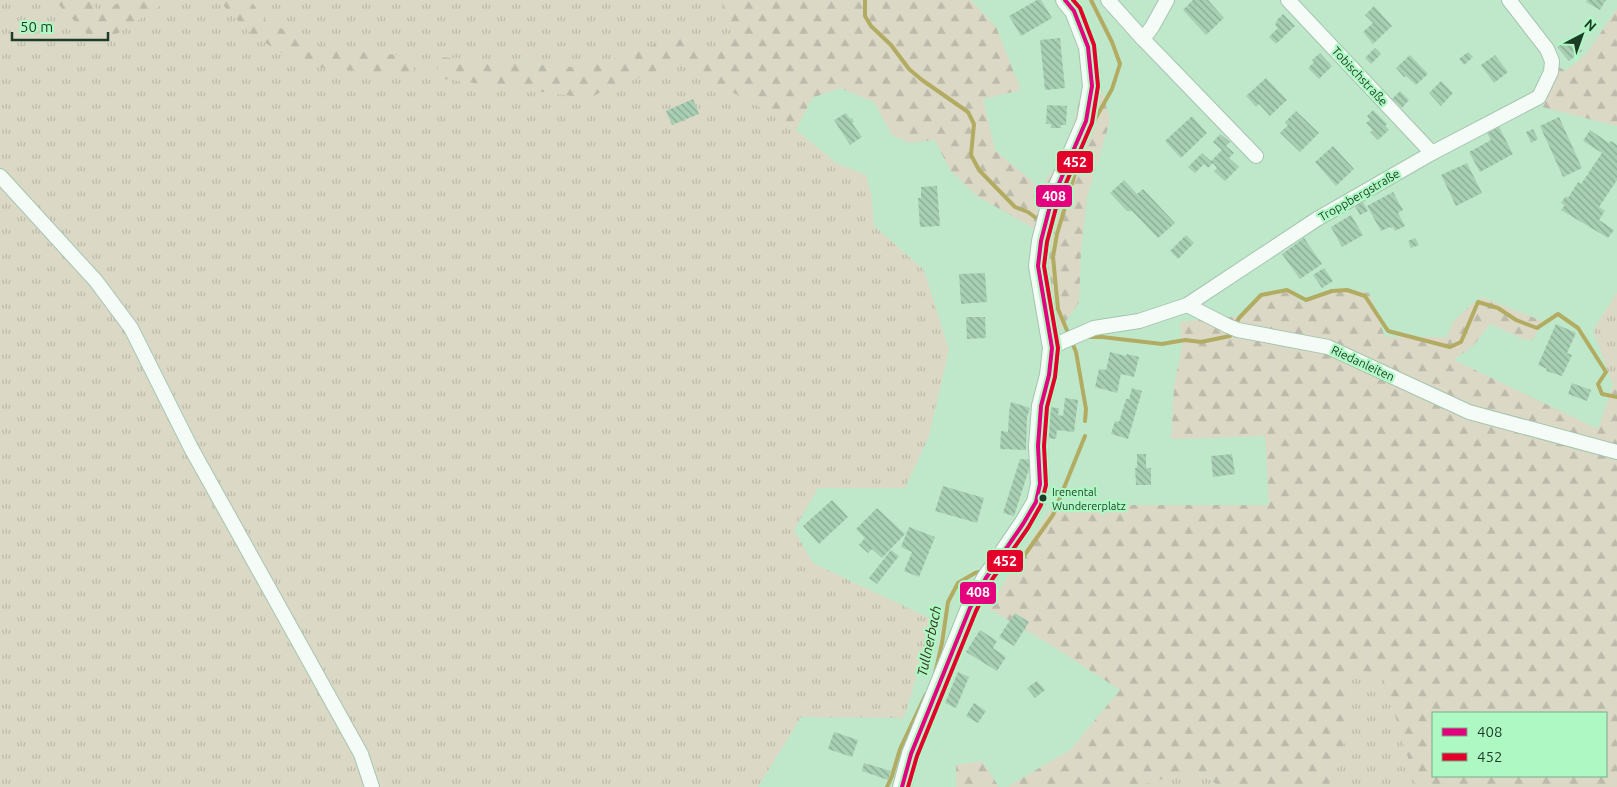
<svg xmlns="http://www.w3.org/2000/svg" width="1617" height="787" viewBox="0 0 1617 787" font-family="Ubuntu,sans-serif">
  <defs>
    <pattern id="grass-tufts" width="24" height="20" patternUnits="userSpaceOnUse" patternTransform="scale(1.25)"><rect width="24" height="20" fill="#dcd8c6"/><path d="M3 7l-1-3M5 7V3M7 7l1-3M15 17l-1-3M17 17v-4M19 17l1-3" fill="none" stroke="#bcbaaa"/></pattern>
    <pattern id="forest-firs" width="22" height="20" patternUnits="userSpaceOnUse" patternTransform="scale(1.25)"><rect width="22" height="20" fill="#dcd8c6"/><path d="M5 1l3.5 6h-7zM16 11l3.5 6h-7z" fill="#bcbaaa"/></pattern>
    <pattern id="building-back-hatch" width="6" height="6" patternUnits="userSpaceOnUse" patternTransform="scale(1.25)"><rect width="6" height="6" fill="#a8cfb4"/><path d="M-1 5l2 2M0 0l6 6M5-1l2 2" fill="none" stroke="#88a992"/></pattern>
  </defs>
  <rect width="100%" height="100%" fill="#bfe8cb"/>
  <!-- grass -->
  <g fill="url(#grass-tufts)">
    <path d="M0,0h721l13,30 -19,22 -39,-15 -89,31 -148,-11 148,41 90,-35 106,56 53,44 30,12 5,19 3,32 50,44 25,80 -20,86 -24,52h-87l-24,42 19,33 120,57 -29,98 -103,-1 -43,70h-758z"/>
    <path d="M1617,292v94l-4,-1 -20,-55z"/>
    <path d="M1383,673l34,114h-98l10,-3 20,-52 -6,-54z"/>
    <path d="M1198,770l22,17h-89z"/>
  </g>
  <!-- forest -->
  <g fill="url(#forest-firs)" fill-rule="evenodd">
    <path d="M54,0h33l14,13 22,-13h46l-52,34h-30z"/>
    <path d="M218,0h32l16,21 49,24 98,12 1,19 -110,-10 -52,-31z"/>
    <path d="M721,0h250l25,27 25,63 -38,9 12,51 45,38 25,-34 17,-63 20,-2 8,32 -23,76 -6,54 -2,51 -33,48 -15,-87 2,-35 -56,-32 -27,-26 -15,-30 -26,3 -17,-8 -18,-33 -34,-14 -28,10 -16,32 -13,-11 -106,-56 -90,35 -150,-20 2,-21 148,11 89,-31 39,15 19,-22z"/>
    <path d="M1617,9v117l-75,-19 8,-14 9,-26 7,4 20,-17z"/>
    <path d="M1340,288l29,5 16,44h62l6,-15 13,-13 16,-12 60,24 -9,19 -10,-1 -33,-15 -16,21 -20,15 144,69 15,-44 4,1v401h-200l-35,-114 -38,5 5,54 -20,52 -10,3h-99l-22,-17 -67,17h-124l63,-37 50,-60 -66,-43 -66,-39 65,-103h216l-4,-69 -94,3 3,-52 8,-41 -2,-24 60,-6 23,-22 25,-2 15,11zM1433,713h173v63h-173z"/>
    <path d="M982,761l17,26h-43v-22z"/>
  </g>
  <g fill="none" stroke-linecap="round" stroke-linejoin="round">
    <!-- stream -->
    <g stroke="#b2ac63" stroke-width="4">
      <path d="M865,0v16l6,10 20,19 18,24 13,11 46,32 6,12 -3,31 8,15 36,37 13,5 12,9"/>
      <path d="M1091,0l21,42 8,22 -8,25 -18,32"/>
      <path d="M1080,157l-23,77 -4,23 5,52 18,43 10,57 -1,12"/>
      <path d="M1235,325l4,-7 22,-23 26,-5 19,10 26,-9 15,-1 18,6 23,35 62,16 11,-5 17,-40 20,6 18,12 21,8 21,-14 20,14 28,44 -8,12 4,10 15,3"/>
      <path d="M1086,337h16l60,7 23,-4 16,2 29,-6 2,-5"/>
      <path d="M998,570l18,-3 37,-52 32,-79"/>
      <path d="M935,674l7,-31 6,-41 10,-19 17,-10 8,-2"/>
      <path d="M887,787l5,-11 8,-27 26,-55"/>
    </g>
  </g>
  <!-- building -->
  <g fill="url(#building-back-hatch)">
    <path d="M1037,0h4l11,18 -31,18 -12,-20z"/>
    <path d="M1193,0h15l16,18 -18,17 -23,-25z"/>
    <path d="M1587,0h19l-6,10 -14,-8z"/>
    <path d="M1374,6l18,20 -19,18 -10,-12 10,-9 -8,-8z"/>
    <path d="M1283,14l12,12 -19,18 -7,-7 9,-9 -3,-3 2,-3 -1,-1z"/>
    <path d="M1570,37l12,14 -13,10 -12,-14z"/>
    <path d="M1060,38l5,50 -20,2 -5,-50z"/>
    <path d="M1375,48l6,6 -10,10 -6,-6z"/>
    <path d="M1468,52l5,5 -9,8 -5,-6z"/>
    <path d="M1320,53l12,13 -13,13 -11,-11 6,-6 -2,-2z"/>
    <path d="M1410,55l18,19 -12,11 -10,-9 -2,1 -8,-9z"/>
    <path d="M1495,55l13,17 -14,11 -13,-18z"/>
    <path d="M1266,78l21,22 -17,16 -11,-12 -3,3 -10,-11z"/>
    <path d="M1441,81l12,12 -12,13 -12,-13z"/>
    <path d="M1400,91l9,9 -7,8 -10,-9z"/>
    <path d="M693,99l6,15 -27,11 -6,-14z"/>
    <path d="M1047,105l20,1 -1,19h-5v3h-10v-4h-5z"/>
    <path d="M1373,110l14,14 -2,2 4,4 -11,10 -8,-8 3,-2 -7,-7 4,-3 -3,-4z"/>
    <path d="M1296,111l23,22 -19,19 -20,-19 8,-8 -3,-3z"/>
    <path d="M846,113l4,6 2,-1 2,4 -2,1 10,14 -12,8 -16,-25z"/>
    <path d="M1192,116l15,17 -26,25 -16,-17z"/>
    <path d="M1559,117l23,51 -19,9 -23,-51z"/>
    <path d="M1499,127l14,27 -33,18 -11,-20 22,-12 -4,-7z"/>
    <path d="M1533,129l5,10 -7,4 -5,-11z"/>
    <path d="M1590,130l19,13 2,-2 6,4v35l-18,27 6,4 -6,9 15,10 -6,8 -47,-28 4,-5 -4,-2 5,-7 2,2 10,-16 3,2 21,-31 -19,-12z"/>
    <path d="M1220,134l10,8 -4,4 8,7 -5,5 10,9 -14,14 -11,-10 3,-3 -4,-5 -5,5 -4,-4 -9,9 -7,-6 14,-14 9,8 11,-11 -9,-8z"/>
    <path d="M1333,146l21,23 -18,17 -21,-24z"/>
    <path d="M1467,163l15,30 -26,13 -15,-31z"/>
    <path d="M1124,180l13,14 6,-5 32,34 -17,15 -26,-27h-5l-17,-18z"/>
    <path d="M937,186l3,40 -20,1 -2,-29h3v-11z"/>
    <path d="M1393,192l10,18 -5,3 7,13 -10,5 -2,-4 -2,1 -1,-1 -9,4 -14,-25z"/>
    <path d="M1362,200l6,11 -8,4 -6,-11z"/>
    <path d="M1351,215l12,20 -21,12 -11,-20z"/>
    <path d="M1186,235l8,8 -16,16 -8,-8z"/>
    <path d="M1304,238l18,26 -22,15 -18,-25z"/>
    <path d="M1415,238l4,7 -8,3 -3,-7z"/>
    <path d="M1324,268l9,13 -11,7 -9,-13z"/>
    <path d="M985,273l2,29 -26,2 -2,-30z"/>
    <path d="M966,317h19l1,21 -19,1z"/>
    <path d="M1556,324l20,9 -9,20 5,2 -10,21 -16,-5 1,-2 -9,-4z"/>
    <path d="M1110,352l16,4 1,-2 12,3 -5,20 -13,-3 -4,19 -22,-6 4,-18 7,1z"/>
    <path d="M1572,383l19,7 -4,11 -19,-7z"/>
    <path d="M1132,388l10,3 -14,48 -17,-5 4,-13 4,1 7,-23h3z"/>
    <path d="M1065,398l13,2 -4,32 -17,-2 -1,9 -12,-1 4,-31 11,1 -1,7 5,1z"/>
    <path d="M1011,402l19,6 -3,9 -1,33 -26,-1 1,-18 7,1 1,-20z"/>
    <path d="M1137,454h9v14h5v17h-15l-1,-17h2z"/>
    <path d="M1232,454l3,20 -22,3 -2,-21z"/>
    <path d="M1020,459l12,1 -18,56 -11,-3z"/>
    <path d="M943,486l41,12 -7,25 -42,-12z"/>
    <path d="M832,500l16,17 -29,27 -16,-18z"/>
    <path d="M877,508l28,26 -23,24 -10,-9 -4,4 -9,-8 6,-7 -9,-9z"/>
    <path d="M909,527l26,10 -16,40 -15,-6 8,-19 -11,-5z"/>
    <path d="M891,550l8,6 -22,28 -8,-6z"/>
    <path d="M1015,613l14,9 -15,24 -15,-9z"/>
    <path d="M980,630l17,11 -4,7 13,9 -9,14 -31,-19z"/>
    <path d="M958,672l11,5 -13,31 -11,-5z"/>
    <path d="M1037,681l8,9 -10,8 -8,-10z"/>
    <path d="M974,703l12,8 -8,12 -12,-7z"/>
    <path d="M834,732l24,8 -6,17 -24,-8z"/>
    <path d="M864,763l27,8 -3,9 -26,-9z"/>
  </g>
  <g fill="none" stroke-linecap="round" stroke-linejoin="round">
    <defs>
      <g id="minor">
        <path d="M1108,0l35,39 9,-12 15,-27"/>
        <path d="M1288,0l144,153"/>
        <path d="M1143,39l113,117"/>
        <path d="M0,176l96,105 35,47 60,120 170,306 11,33"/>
        <path d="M1187,305l41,21 10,4 90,17 141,65 148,40"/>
        <path d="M1052,348l10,-6 32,-14 45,-7 48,-16 130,-86 115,-66 107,-56 12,-25 1,-11 -5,-12 -38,-49"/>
      </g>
      <path id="tertiary" d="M902,787l9,-33 59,-146 16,-30 37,-54 13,-22 4,-18 -2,-38 3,-40 8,-31 3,-27 -14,-82 3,-25 10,-39 35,-81 6,-35 -4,-39 -14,-36 -9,-11"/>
    </defs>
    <!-- minor casing -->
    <use href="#minor" stroke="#a4c5ae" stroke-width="16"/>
    <!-- tertiary casing -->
    <use href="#tertiary" stroke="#a4c5ae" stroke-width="20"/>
    <!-- minor -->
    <use href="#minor" stroke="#f5fcf7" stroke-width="14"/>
    <!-- tertiary -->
    <use href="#tertiary" stroke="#f5fcf7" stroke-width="18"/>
    <defs>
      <path id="bus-1" d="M902,787l9,-33 59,-146 16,-30 37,-54 13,-22 4,-18 -2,-38 3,-40 8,-31 3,-27 -14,-82 3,-25 10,-39 35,-81 6,-35 -4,-39 -14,-36 -9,-11"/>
      <path id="bus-2" d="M908,787l9,-31 59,-145 15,-30 37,-53 13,-23 5,-20 -2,-39 3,-39 8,-30 3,-29 -14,-82 3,-24 10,-38 35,-81 6,-37 -4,-41 -14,-37 -7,-8"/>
    </defs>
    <!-- bus-1 casing -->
    <use href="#bus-1" stroke="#aef9c3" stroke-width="8"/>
    <!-- bus-2 casing -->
    <use href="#bus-2" stroke="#aef9c3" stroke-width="8"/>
    <!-- bus-1 -->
    <use href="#bus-1" stroke="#e5007d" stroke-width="4"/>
    <!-- bus-2 -->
    <use href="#bus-2" stroke="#e4002b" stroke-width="4"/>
  </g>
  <!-- markers -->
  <circle fill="#1d3c27" stroke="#aef9c3" stroke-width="2" cx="1043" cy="498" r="4.5"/>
  <g text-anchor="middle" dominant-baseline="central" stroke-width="4.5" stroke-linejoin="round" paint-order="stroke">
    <!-- bus labels -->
    <g font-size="11" fill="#1d3c27" stroke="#aef9c3" text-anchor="start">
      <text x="1052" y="492">Irenental<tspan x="1052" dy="14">Wundererplatz</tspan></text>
    </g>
    <!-- street labels -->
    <g font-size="12" fill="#1d3c27" stroke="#aef9c3">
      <text transform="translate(1360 76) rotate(47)">Tobischstraße</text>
      <text transform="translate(1359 195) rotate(-30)">Troppbergstraße</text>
      <text transform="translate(1363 363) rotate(25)">Riedanleiten</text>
    </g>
    <!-- water labels -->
    <g font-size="14" font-style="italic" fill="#36301c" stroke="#aef9c3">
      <text transform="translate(929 641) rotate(-78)">Tullnerbach</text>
    </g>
  </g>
  <g stroke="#aef9c3" stroke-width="2">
    <rect x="1056" y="150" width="38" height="24" rx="5" fill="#e4002b"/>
    <rect x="1035" y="184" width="38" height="24" rx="5" fill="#e5007d"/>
    <rect x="986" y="549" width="38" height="24" rx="5" fill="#e4002b"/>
    <rect x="959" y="581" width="38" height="24" rx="5" fill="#e5007d"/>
  </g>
  <g font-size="14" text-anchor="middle" font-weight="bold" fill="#fff">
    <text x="1075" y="167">452</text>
    <text x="1054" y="201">408</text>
    <text x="1005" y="566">452</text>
    <text x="978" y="597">408</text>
  </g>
  <!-- legend -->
  <rect x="1432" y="712" width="175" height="65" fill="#aef9c3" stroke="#74ad85"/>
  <rect x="1442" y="728" width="25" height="8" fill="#e5007d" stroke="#74ad85"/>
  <text x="1477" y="737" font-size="15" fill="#1d3c27">408</text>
  <rect x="1442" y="753" width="25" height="8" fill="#e4002b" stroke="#74ad85"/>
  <text x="1477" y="762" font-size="15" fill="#1d3c27">452</text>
  <!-- north arrow -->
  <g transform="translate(1582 35) rotate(41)" stroke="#aef9c3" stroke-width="4" paint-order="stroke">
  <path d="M0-4L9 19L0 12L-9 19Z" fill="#1d3c27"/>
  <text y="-8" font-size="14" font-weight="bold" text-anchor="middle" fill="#1d3c27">N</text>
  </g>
  <!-- scale -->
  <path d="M12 32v8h96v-8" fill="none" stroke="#1d3c27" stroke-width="2.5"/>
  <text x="20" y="32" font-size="15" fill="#1d3c27" stroke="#aef9c3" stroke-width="4" paint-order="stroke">50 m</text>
</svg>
